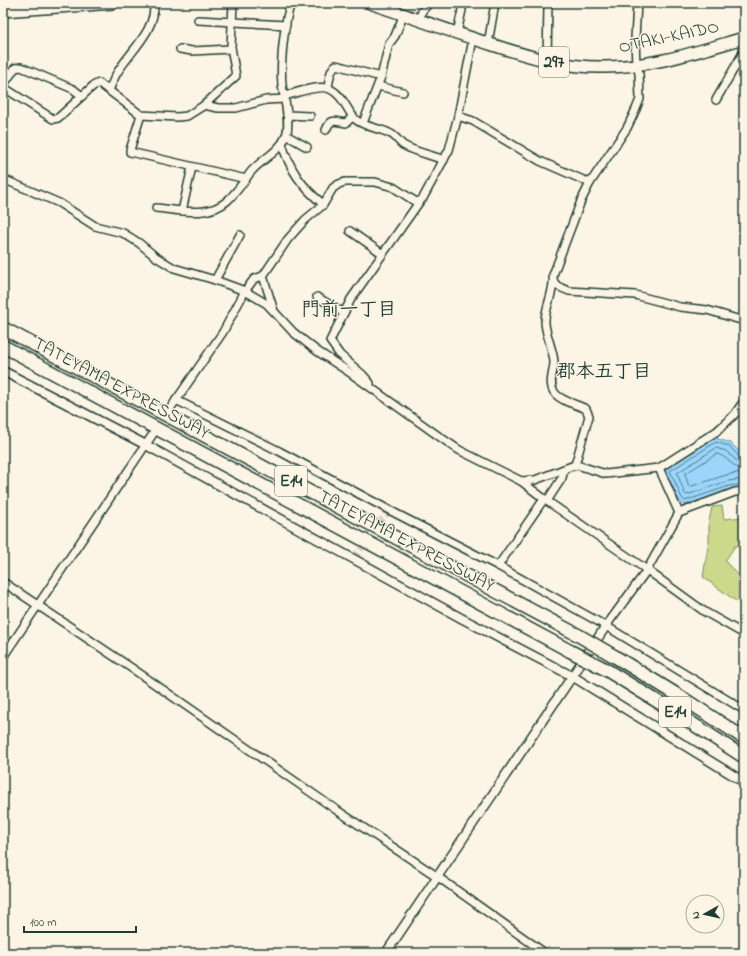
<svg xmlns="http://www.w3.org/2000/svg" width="747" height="956" viewBox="0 0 747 956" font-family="'Indie Flower','Klee One',sans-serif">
  <rect width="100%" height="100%" fill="#fcf5e5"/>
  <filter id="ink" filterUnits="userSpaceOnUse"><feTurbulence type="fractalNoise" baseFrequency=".025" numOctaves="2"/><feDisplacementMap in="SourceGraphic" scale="8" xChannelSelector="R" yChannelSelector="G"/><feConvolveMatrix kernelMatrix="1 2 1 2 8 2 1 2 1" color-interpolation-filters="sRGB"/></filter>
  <g filter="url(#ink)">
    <!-- green -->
    <path fill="#ccd98d" stroke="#768b60" d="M722,506l2,13 20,-2v28l-9,1 -10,15 8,9 11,9v28l-41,-30 6,-36v-20l3,-14z"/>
    <!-- water -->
    <path fill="#9bd5fb" stroke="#6998ab" d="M715,438l16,5 13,13v31l-14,3 -45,15 -6,-4 -14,-32z"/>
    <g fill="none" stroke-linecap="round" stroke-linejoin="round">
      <!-- shore -->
      <g stroke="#517a84" stroke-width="1">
        <path d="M717,454c10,2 14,12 24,15v3l-15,3 -37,12 -4,-13z"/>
        <path d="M744,458l-4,-1 -11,-11 -13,-4 -46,29 12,27 3,3 44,-15 15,-2"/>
        <path d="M744,463l-7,-2 -11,-10 -10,-3 -39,25 8,21 2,1 41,-14 16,-2"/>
      </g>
      <!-- minor-tunnel -->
      <path stroke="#d0d0c2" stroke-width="7" stroke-dasharray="7 3.5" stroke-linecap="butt" d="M354,558l35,-48"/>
      <defs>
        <g id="minor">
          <path d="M198,20l88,5"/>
          <path d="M419,20l3,-9 7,-8"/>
          <path d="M457,33l5,-23 -1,-7"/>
          <path d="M488,44l7,-41"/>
          <path d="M180,49l12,2 39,-2"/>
          <path d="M547,61l1,-58"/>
          <path d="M3,86l12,-18 6,-1 52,22 9,7"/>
          <path d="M378,86l25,6"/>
          <path d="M3,87l50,32 5,-1 35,-32 6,-3 42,32 36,2 10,-1 16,-10 33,-30 -5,-29 2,-44"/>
          <path d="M328,88c1,-7 2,-19 8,-23l45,12"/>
          <path d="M109,90c3,-6 5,-12 8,-17 14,-23 39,-42 37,-70"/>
          <path d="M285,96c11,-3 34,-12 45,-7 13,6 16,20 25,30 9,8 24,9 34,14 6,2 9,8 14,12 12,7 28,10 41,15"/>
          <path d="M716,100l28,-49"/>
          <path d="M204,105l14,3h18l30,-8 19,-1"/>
          <path d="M141,115l-11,35v2l116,27"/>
          <path d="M287,115l23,1"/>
          <path d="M458,116l15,5 67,40 50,22"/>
          <path d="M363,123l18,-46 8,-33 6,-8 9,-22"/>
          <path d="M326,130c5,-12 8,-9 20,-7l7,-7"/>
          <path d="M286,135l21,12"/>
          <path d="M282,144c8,26 20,43 41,60"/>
          <path d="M3,179l56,24 36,23 28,7 16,10 17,14 18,11 41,12 30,11 22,13 26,28 24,19 29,19 94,67 19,13 62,31 26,20 100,69 58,42 39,22"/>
          <path d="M156,208c23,2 52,10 71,-7 9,-8 16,-18 23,-28 11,-14 29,-20 36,-37 5,-13 -2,-38 -4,-51 -2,-21 2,-63 9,-82"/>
          <path d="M182,211l10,-44"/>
          <path d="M350,231l33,23"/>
          <path d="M263,276l11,35"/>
          <path d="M215,280l25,-45"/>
          <path d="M554,282l3,4 12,5 66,4 45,12 27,3 37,11"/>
          <path d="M317,297l27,16"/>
          <path d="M370,385v-2l-7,-8 -23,-20 -10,-14 21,-42 69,-98"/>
          <path d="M176,400l103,51 110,59 109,56 108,60 138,84"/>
          <path d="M170,409l53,-77 22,-41 9,-12 9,-3 25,-37 17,-19 18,-15 10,-17 6,-4 6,-2h30l18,5 23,15 4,-1 3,-3 26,-48 9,-34 15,-77"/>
          <path d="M575,465l14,-49 -3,-7c-10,-5 -26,-8 -32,-17 -6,-9 0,-21 0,-30 -1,-14 -10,-31 -9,-42 1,-16 10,-29 8,-45l28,-74 9,-18 37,-55 9,-19 4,-10 -1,-26 -3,-8 -1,-26 2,-36"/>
          <path d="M659,468l20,45"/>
          <path d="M521,481l14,-1 37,-14 5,-1 29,9 53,-6 58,-37 17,-16 10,-14"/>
          <path d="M547,501l15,-23 2,-9"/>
          <path d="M498,566l46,-67"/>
          <path d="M3,582l130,87 202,140 103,68 107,76"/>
          <path d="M606,626l41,-56 32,-57 56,-21 9,-1"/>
          <path d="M3,657l150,-223"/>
        </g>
        <g id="tertiary">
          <path d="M3,371l143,74 315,173 111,58 172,106"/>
          <path d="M386,953l220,-327"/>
        </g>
        <g id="trunk">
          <path d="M370,3c41,14 82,29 123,42 37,12 73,23 112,22 48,0 94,-16 139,-29"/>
          <path d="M3,11l110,-8"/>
        </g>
        <g id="motorway">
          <path d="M3,328l575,307"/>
          <path d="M3,346l567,305"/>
          <path d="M614,656l70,43 60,39"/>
          <path d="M605,669l71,44 68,44"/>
        </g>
      </defs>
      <!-- minor casing -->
      <use href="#minor" stroke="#1f3d34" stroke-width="10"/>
      <!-- tertiary casing -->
      <use href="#tertiary" stroke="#1f3d34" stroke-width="11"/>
      <!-- trunk casing -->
      <use href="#trunk" stroke="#1f3d34" stroke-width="14"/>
      <!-- motorway casing -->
      <use href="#motorway" stroke="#1f3d34" stroke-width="15"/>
      <!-- minor -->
      <use href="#minor" stroke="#fcf5e5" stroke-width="7"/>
      <!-- tertiary -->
      <use href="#tertiary" stroke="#fcf5e5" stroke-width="8"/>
      <!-- trunk -->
      <use href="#trunk" stroke="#fcf5e5" stroke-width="11"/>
      <!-- motorway -->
      <use href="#motorway" stroke="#fcf5e5" stroke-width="12"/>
      <defs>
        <g id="motorway-bridge">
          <path d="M578,635l36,21"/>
          <path d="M570,651l35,18"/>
        </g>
      </defs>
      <!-- motorway-bridge casing -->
      <use href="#motorway-bridge" stroke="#1f3d34" stroke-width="15" stroke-linecap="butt"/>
      <!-- motorway-bridge -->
      <use href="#motorway-bridge" stroke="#fcf5e5" stroke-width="12"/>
    </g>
  </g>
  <g text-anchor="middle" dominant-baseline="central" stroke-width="3" stroke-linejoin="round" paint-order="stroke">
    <!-- shield labels -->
    <g fill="#fcf5e5" stroke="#617469" stroke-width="1">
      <rect x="539" y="47" width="30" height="30" rx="3"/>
      <rect x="275" y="466" width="32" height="30" rx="3"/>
      <rect x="659" y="697" width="32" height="30" rx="3"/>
    </g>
    <g font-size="17" font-weight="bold" fill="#1f3d34">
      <text x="554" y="62">297</text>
      <text x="291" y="481">E14</text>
      <text x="675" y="712">E14</text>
    </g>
    <!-- street labels -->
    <g font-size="18" fill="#1f3d34" stroke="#fcf5e5">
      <text transform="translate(669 38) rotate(-12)">OTAKI-KAIDO</text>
      <text transform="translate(121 389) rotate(28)">TATEYAMA EXPRESSWAY</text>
      <text transform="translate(406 542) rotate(28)">TATEYAMA EXPRESSWAY</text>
    </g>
    <!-- neighbourhood labels -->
    <g font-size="19" font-weight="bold" fill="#1f3d34" stroke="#fcf5e5">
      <text x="349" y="310">門前一丁目</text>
      <text x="604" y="372">郡本五丁目</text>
    </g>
  </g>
  <!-- margin -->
  <rect width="747" height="956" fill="none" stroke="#fcf5e5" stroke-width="16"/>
  <rect x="8" y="8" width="731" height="940" fill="none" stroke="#1f3d34" stroke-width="1.5" filter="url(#ink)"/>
  <!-- north arrow -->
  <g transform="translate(705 914) rotate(262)"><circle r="19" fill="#fcf5e5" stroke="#a4ab9e"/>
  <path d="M0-3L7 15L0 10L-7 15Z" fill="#1f3d34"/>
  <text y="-6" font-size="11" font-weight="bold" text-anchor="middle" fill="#1f3d34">N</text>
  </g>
  <!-- scale -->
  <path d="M24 926v6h112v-6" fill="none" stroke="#1f3d34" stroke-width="2"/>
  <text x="30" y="926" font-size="12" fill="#1f3d34" stroke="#fcf5e5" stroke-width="3" paint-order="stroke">100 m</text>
</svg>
